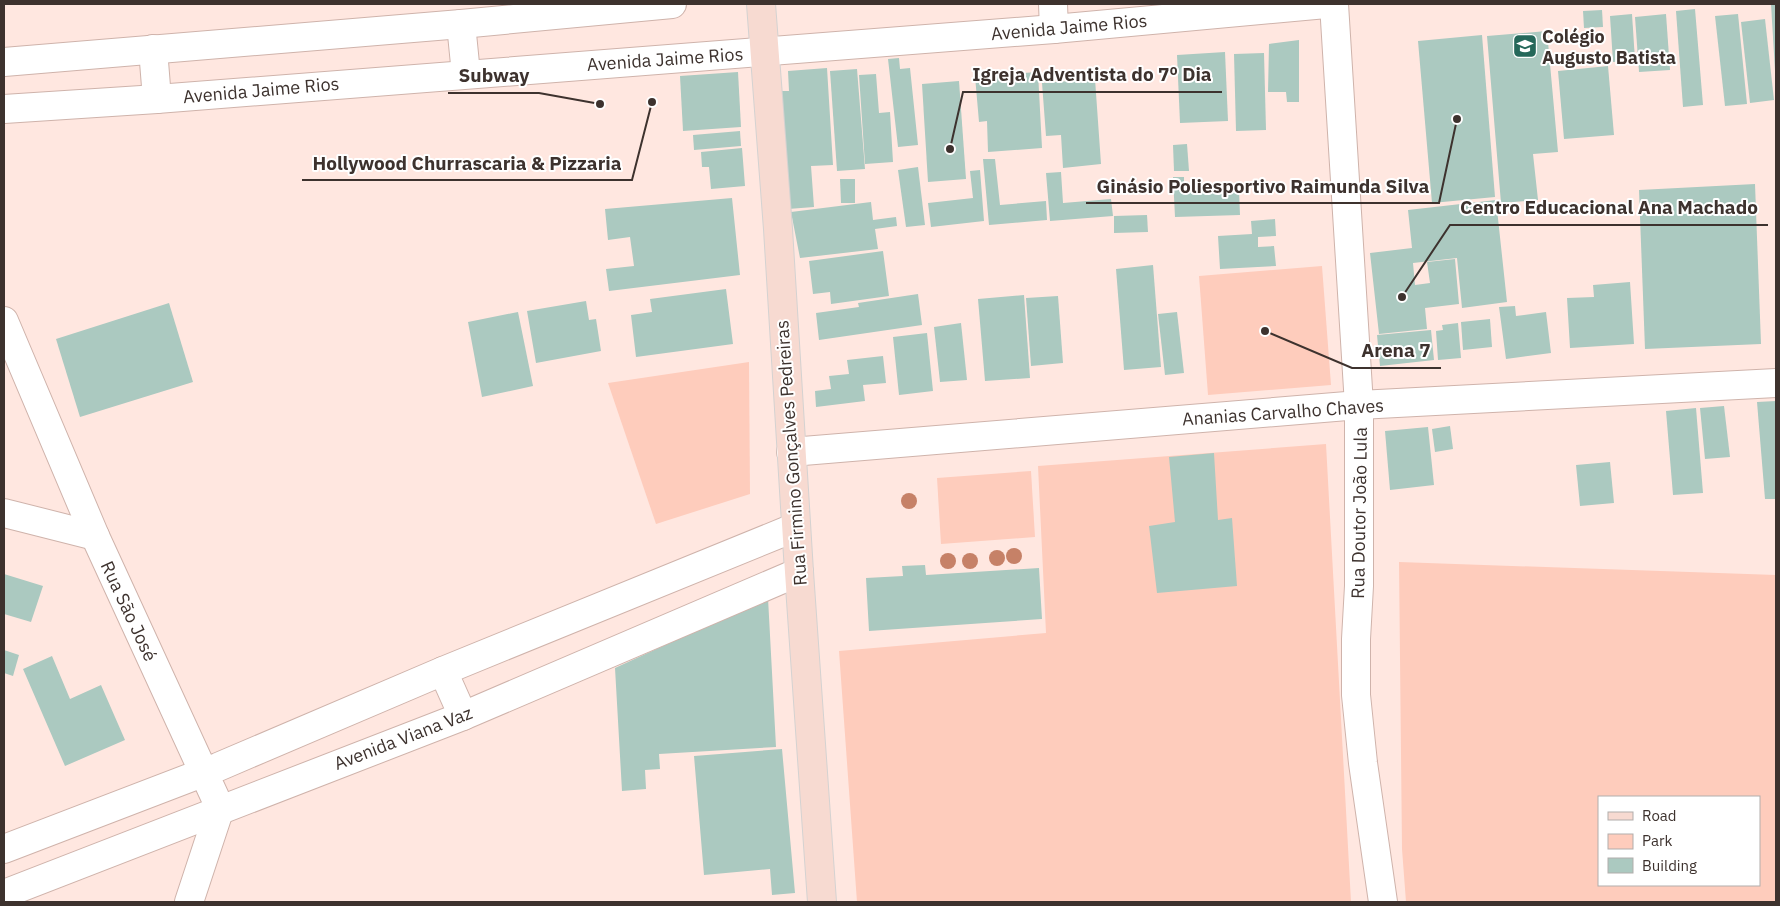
<svg xmlns="http://www.w3.org/2000/svg" width="1780" height="906" viewBox="0 0 1780 906" font-family="'IBM Plex Sans',sans-serif">
  <rect width="100%" height="100%" fill="#ffe7e0"/>
  <!-- green -->
  <g fill="#feccbc" fill-rule="evenodd">
    <path d="M1322,266l9,119 -123,10 -9,-119z"/>
    <path d="M749,362l1,132 -94,30 -48,-141z"/>
    <path d="M1326,444l25,458h-494l-18,-251 207,-18 -8,-167z"/>
    <path d="M1031,471l4,66 -94,7 -4,-66z"/>
    <path d="M1399,562l377,13v327h-370l-4,-53zM1759,797v88h-160v-88z"/>
  </g>
  <!-- building -->
  <g fill="#abc9c0">
    <path d="M1771,4h5v67h-1z"/>
    <path d="M1695,9l8,96 -20,2 -7,-96z"/>
    <path d="M1602,10l1,17 -19,1 -1,-17z"/>
    <path d="M1632,14l3,46 -22,2 -3,-46z"/>
    <path d="M1666,14l4,56 -31,2 -4,-55z"/>
    <path d="M1738,14l9,90 -22,2 -10,-90z"/>
    <path d="M1765,19l9,81 -24,3 -9,-81z"/>
    <path d="M1547,31l11,121 -25,2 5,46 -37,3 -14,-167z"/>
    <path d="M1482,35l13,162 -63,6 -14,-162z"/>
    <path d="M1299,40v62h-12l-1,-10h-18l1,-48z"/>
    <path d="M1225,52l3,69 -48,2 -3,-68z"/>
    <path d="M1264,53l2,77 -30,1 -2,-77z"/>
    <path d="M899,58l1,11 10,-1 8,77 -20,2 -10,-88z"/>
    <path d="M1608,66l6,69 -50,4 -6,-68z"/>
    <path d="M827,68l6,97 -22,1 3,41 -26,2 -7,-118h8l-1,-20z"/>
    <path d="M857,69l8,100 -28,2 -7,-100z"/>
    <path d="M738,72l3,55 -58,4 -3,-55z"/>
    <path d="M1038,72l4,76 -54,4 -1,-31 -8,1 -4,-46z"/>
    <path d="M876,74l3,39 11,-1 3,50 -28,2 -6,-89z"/>
    <path d="M1095,79l6,85 -38,4 -2,-33 -15,1 -4,-53z"/>
    <path d="M959,81l7,98 -38,3 -6,-98z"/>
    <path d="M740,131l1,15 -47,4 -1,-15z"/>
    <path d="M1187,144l2,27h-15l-1,-26z"/>
    <path d="M742,148l3,38 -34,3 -2,-22h-7l-1,-15z"/>
    <path d="M983,159h12l5,46 46,-4 1,19 -58,5z"/>
    <path d="M918,167l7,58 -19,2 -8,-57z"/>
    <path d="M980,170l4,51 -53,6 -3,-24 45,-5 -3,-27z"/>
    <path d="M1061,172l2,31 48,-4 2,17 -63,5 -4,-48z"/>
    <path d="M1173,177h11v15l55,-2 1,25 -65,2z"/>
    <path d="M840,179h15v24h-14z"/>
    <path d="M1755,184l6,160 -116,5 -6,-159z"/>
    <path d="M732,198l8,77 -131,16 -3,-22 28,-3 -4,-29 -22,3 -3,-31z"/>
    <path d="M1496,200l11,102 -45,6 -5,-50 -44,5 2,22 15,-2 -3,-21 28,-3 4,45 -34,4 2,21 -48,5 -9,-81 42,-5 -4,-38z"/>
    <path d="M871,202l2,18 23,-3 1,9 -22,3 3,20 -78,9 -9,-46z"/>
    <path d="M1147,215l1,17 -34,1v-17z"/>
    <path d="M1275,219l1,17 -18,1v10l16,-1 2,20 -56,3 -2,-33 34,-2 -1,-13z"/>
    <path d="M883,251l6,45 -58,8 -1,-12 -17,2 -4,-33z"/>
    <path d="M1153,265l8,102 -37,3 -8,-101z"/>
    <path d="M1630,282l4,62 -64,4 -3,-50 27,-1 -1,-12z"/>
    <path d="M726,289l7,55 -97,13 -5,-42 21,-3 -2,-13z"/>
    <path d="M918,294l4,31 -103,15 -3,-27 43,-6 -1,-4z"/>
    <path d="M1024,295l6,83 -45,3 -7,-82z"/>
    <path d="M1058,296l5,67 -32,3 -5,-68z"/>
    <path d="M586,301l3,19 7,-1 5,32 -65,12 -9,-52z"/>
    <path d="M169,303l24,79 -113,35 -24,-78z"/>
    <path d="M1515,306l1,10 30,-4 5,41 -45,6 -7,-52z"/>
    <path d="M518,312l15,74 -51,11 -14,-75z"/>
    <path d="M1177,312l7,61 -19,2 -7,-61z"/>
    <path d="M1490,319l2,28 -29,3 -2,-28z"/>
    <path d="M961,323l6,57 -27,2 -6,-55z"/>
    <path d="M1458,323l3,35 -23,2 -2,-29 7,-1 -1,-5z"/>
    <path d="M1431,330l3,30 -54,6 -3,-31z"/>
    <path d="M927,333l6,58 -34,4 -6,-58z"/>
    <path d="M883,356l3,27 -23,2 2,16 -49,6 -1,-16 16,-2 -2,-13 20,-2 -2,-14z"/>
    <path d="M1776,401v98h-11l-8,-97z"/>
    <path d="M1724,406l6,51 -25,2 -5,-51z"/>
    <path d="M1696,408l7,85 -30,2 -7,-84z"/>
    <path d="M1450,426l3,23 -18,3 -3,-23z"/>
    <path d="M1428,427l6,58 -44,5 -5,-59z"/>
    <path d="M1214,453l4,67 14,-2 5,68 -80,7 -8,-67 26,-4 -6,-65z"/>
    <path d="M1610,462l4,41 -34,3 -4,-41z"/>
    <path d="M925,565l1,10 113,-7 3,51 -173,12 -3,-53 37,-2 -1,-10z"/>
    <path d="M4,574l39,12 -12,36 -27,-8z"/>
    <path d="M768,598l8,149 -117,7 1,15 -15,1 1,19 -24,2 -7,-123z"/>
    <path d="M4,650l15,5 -6,21 -9,-3z"/>
    <path d="M52,656l18,43 31,-14 24,55 -60,26 -42,-97z"/>
    <path d="M782,749l13,144 -23,2 -2,-26 -66,6 -10,-119z"/>
  </g>
  <g fill="none" stroke-linecap="round" stroke-linejoin="round">
    <defs>
      <g id="minor">
        <path d="M1053,4l1,25"/>
        <path d="M1334,4l25,401v181l-3,53v56l7,68 20,139"/>
        <path d="M461,24l5,50"/>
        <path d="M153,49l4,50"/>
        <path d="M4,62l457,-38 211,-20"/>
        <path d="M4,109l153,-10 897,-70 272,-25"/>
        <path d="M4,321l91,215 125,272 -31,94"/>
        <path d="M791,452l568,-47 417,-22"/>
        <path d="M4,513l91,23"/>
        <path d="M443,671l20,45"/>
        <path d="M4,849l214,-82 225,-96 353,-144"/>
        <path d="M4,894l459,-178 336,-144"/>
      </g>
      <path id="major" d="M761,4l17,225 21,343 23,330"/>
    </defs>
    <!-- minor casing -->
    <use href="#minor" stroke="#cfb3ab" stroke-width="30"/>
    <!-- major casing -->
    <use href="#major" stroke="#d4d2d1" stroke-width="30"/>
    <!-- minor -->
    <use href="#minor" stroke="#fff" stroke-width="28"/>
    <!-- major -->
    <use href="#major" stroke="#f7dad1" stroke-width="28"/>
  </g>
  <!-- trees -->
  <g fill="#c68167">
    <circle cx="909" cy="501" r="8"/>
    <circle cx="1014" cy="556" r="8"/>
    <circle cx="997" cy="558" r="8"/>
    <circle cx="948" cy="561" r="8"/>
    <circle cx="970" cy="561" r="8"/>
  </g>
  <!-- icons -->
  <defs>
    <symbol id="school-square" viewBox="-11 -11 22 22"><rect x="-9" y="-9" width="18" height="18" rx="4" fill="#25685a" stroke="#fff"/><path d="M0-5L7-2L0 1L-7-2ZM-4 1L0 2.5L4 1V4Q0 6-4 4Z" fill="#fff"/></symbol>
  </defs>
  <g fill-rule="evenodd">
    <use href="#school-square" x="1511" y="32" width="28" height="28"/>
  </g>
  <g text-anchor="middle" dominant-baseline="central" stroke-width="4" stroke-linejoin="round" paint-order="stroke">
    <!-- street labels -->
    <g font-size="18" fill="#3d322e" stroke="#fff">
      <text transform="translate(1069 27) rotate(-5)">Avenida Jaime Rios</text>
      <text transform="translate(665 59) rotate(-4)">Avenida Jaime Rios</text>
      <text transform="translate(261 90) rotate(-5)">Avenida Jaime Rios</text>
      <text transform="translate(1283 412) rotate(-4)">Ananias Carvalho Chaves</text>
      <text transform="translate(791 453) rotate(-94)">Rua Firmino Gonçalves Pedreiras</text>
      <text transform="translate(1359 513) rotate(-89)">Rua Doutor João Lula</text>
      <text transform="translate(129 611) rotate(65)">Rua São José</text>
      <text transform="translate(403 738) rotate(-21)">Avenida Viana Vaz</text>
    </g>
    <!-- poi labels -->
    <g font-size="18" font-weight="bold" fill="#3d322e" stroke="#fff" text-anchor="start">
      <text x="1542" y="36">Colégio<tspan x="1542" dy="21">Augusto Batista</tspan></text>
    </g>
  </g>
  <!-- callouts -->
  <path fill="none" stroke="#3d322e" stroke-width="2" d="M950 149L963 92H1222M600 104L539 93H448M652 102L632 180H302M1457 119L1439 203H1086M1402 297L1450 225H1768M1265 331L1352 368H1441"/>
  <g fill="#3d322e" stroke="#fff" stroke-width="2">
    <circle cx="950" cy="149" r="5"/>
    <circle cx="600" cy="104" r="5"/>
    <circle cx="652" cy="102" r="5"/>
    <circle cx="1457" cy="119" r="5"/>
    <circle cx="1402" cy="297" r="5"/>
    <circle cx="1265" cy="331" r="5"/>
  </g>
  <g font-size="19" text-anchor="middle" font-weight="bold" fill="#3d322e" stroke="#fff" stroke-width="4" stroke-linejoin="round" paint-order="stroke">
    <text x="1092" y="81">Igreja Adventista do 7º Dia</text>
    <text x="494" y="82">Subway</text>
    <text x="467" y="170">Hollywood Churrascaria &amp; Pizzaria</text>
    <text x="1263" y="193">Ginásio Poliesportivo Raimunda Silva</text>
    <text x="1609" y="214">Centro Educacional Ana Machado</text>
    <text x="1396" y="357">Arena 7</text>
  </g>
  <!-- border -->
  <rect width="1780" height="906" fill="none" stroke="#3d322e" stroke-width="10"/>
  <!-- legend -->
  <rect x="1598" y="796" width="162" height="90" fill="#ffffff" stroke="#b1adab"/>
  <rect x="1608" y="812" width="25" height="8" fill="#f7dad1" stroke="#b1adab"/>
  <text x="1642" y="821" font-size="15" fill="#3d322e">Road</text>
  <rect x="1608" y="834" width="25" height="15" fill="#feccbc" stroke="#b1adab"/>
  <text x="1642" y="846" font-size="15" fill="#3d322e">Park</text>
  <rect x="1608" y="858" width="25" height="15" fill="#abc9c0" stroke="#b1adab"/>
  <text x="1642" y="871" font-size="15" fill="#3d322e">Building</text>
</svg>
